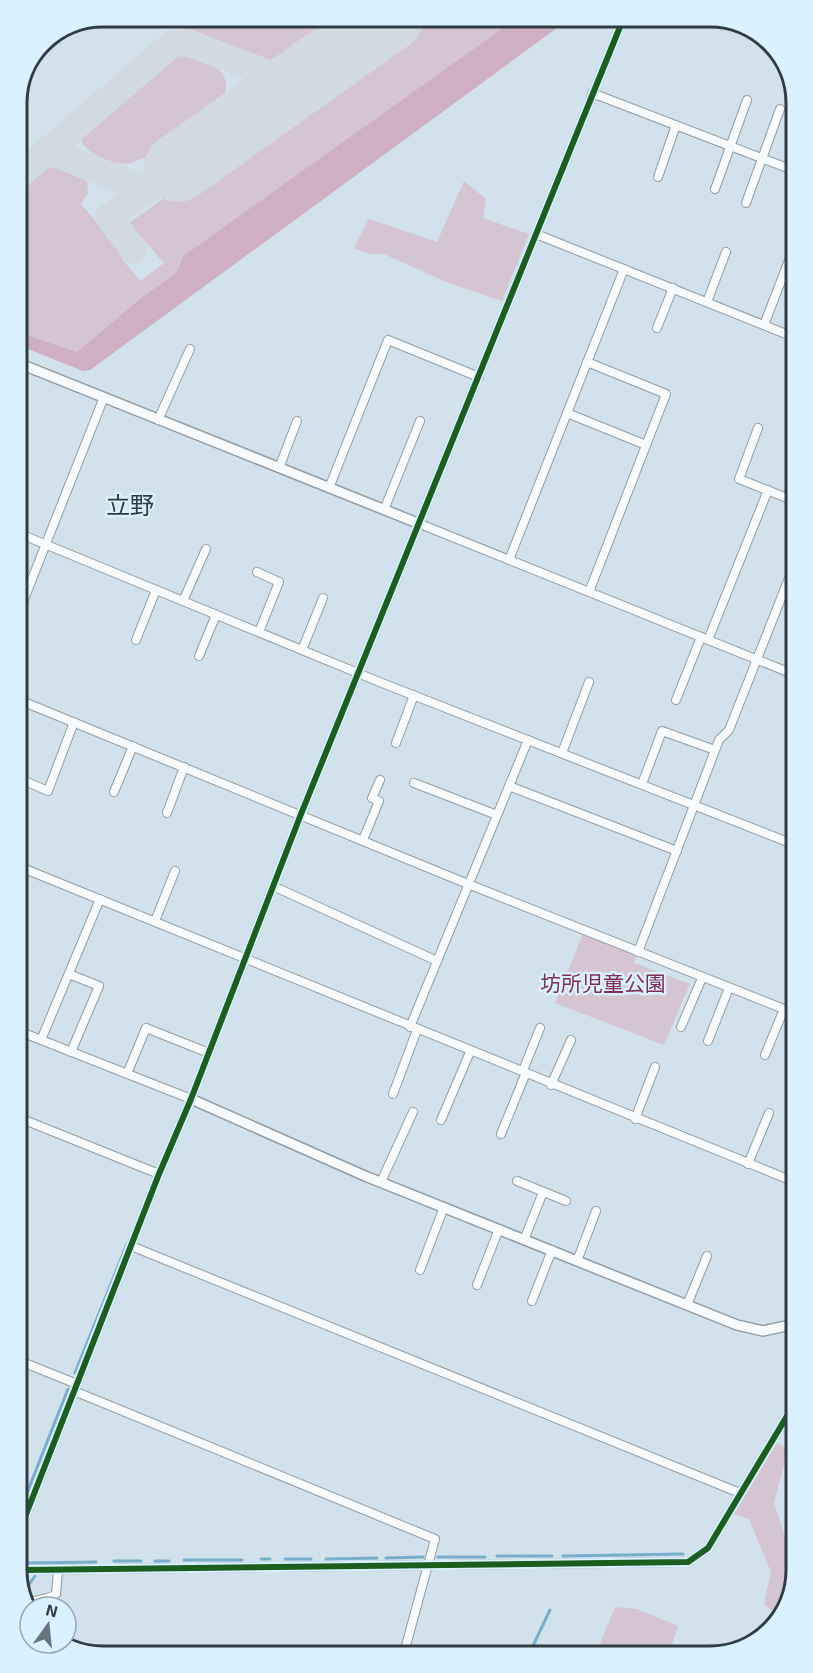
<svg xmlns="http://www.w3.org/2000/svg" width="813" height="1673" viewBox="0 0 813 1673" font-family="'Exo 2','Noto Sans JP',sans-serif">
  <rect width="100%" height="100%" fill="#d2e2ec"/>
  <!-- green -->
  <g fill="#d5c4d1">
    <path d="M178,17h163l-54,39 -17,4 -79,-29 -8,-5z"/>
    <path d="M417,17h101l-335,239 -6,16 -36,26 -64,54 -59,-20 -1,-147c22,-19 45,-25 70,-5l1,13 -7,11 45,52 -4,3 18,22 24,-18 -35,-40z"/>
    <path d="M174,56c16,0 37,3 47,16 6,8 7,18 2,27 -10,16 -61,46 -79,59 -6,2 -12,5 -18,6 -11,1 -38,-10 -43,-20 -3,-6 0,-12 3,-18l72,-62z"/>
    <path d="M464,181l22,18 -3,19 46,16 -27,67 -56,-19 -62,-28h-16l-14,-6 15,-29 68,23z"/>
    <path d="M583,934l53,22 -2,7 56,21 -26,61 -109,-42z"/>
    <path d="M777,1443l11,6 -14,54 22,67 -16,49 -16,-15 7,-32 -22,-53 -15,-5z"/>
    <path d="M615,1607l22,2 41,17 -8,25h-73z"/>
  </g>
  <!-- forest -->
  <path fill="#cfb0c2" d="M518,17h54l-482,353 -7,1 -65,-26v-13l59,20 64,-54 36,-26 6,-16z"/>
  <g fill="none" stroke-linecap="round" stroke-linejoin="round">
    <!-- stream -->
    <g stroke="#78aecb" stroke-width="3">
      <path d="M75,1373l52,-129"/>
      <path d="M23,1503l45,-114"/>
      <path d="M497,1556h55"/>
      <path d="M563,1556l120,-2"/>
      <path d="M438,1557h47"/>
      <path d="M386,1558l37,-1"/>
      <path d="M261,1559h9"/>
      <path d="M285,1559h26"/>
      <path d="M326,1559l51,-1"/>
      <path d="M184,1560h58"/>
      <path d="M114,1561h27"/>
      <path d="M155,1561h14"/>
      <path d="M23,1563l73,-1"/>
      <path d="M23,1593l12,-17"/>
      <path d="M530,1652l20,-42"/>
    </g>
    <!-- taxiway -->
    <g stroke="#d0dae0" stroke-width="27">
      <path d="M48,151l99,39"/>
      <path d="M17,177l161,-138 118,45"/>
      <path d="M134,250l-25,-33 69,-49"/>
    </g>
    <!-- runway -->
    <path stroke="#d0dae0" stroke-width="68" d="M178,168l212,-151"/>
    <defs>
      <g id="minor">
        <path d="M592,93l198,76"/>
        <path d="M658,177l18,-52"/>
        <path d="M715,189l32,-89"/>
        <path d="M746,203l34,-94"/>
        <path d="M536,234l255,102"/>
        <path d="M707,302l19,-50"/>
        <path d="M764,325l27,-70"/>
        <path d="M657,328l16,-40"/>
        <path d="M587,362l79,32 -77,198"/>
        <path d="M567,413l79,32"/>
        <path d="M158,420l32,-71"/>
        <path d="M758,428l-19,51 48,19 5,-12"/>
        <path d="M279,468l18,-47"/>
        <path d="M329,488l59,-148 91,37"/>
        <path d="M384,510l36,-89"/>
        <path d="M420,524l373,150"/>
        <path d="M18,533l364,150 411,161"/>
        <path d="M509,560l115,-291"/>
        <path d="M257,572l22,10 -20,50"/>
        <path d="M183,601l23,-52"/>
        <path d="M19,612l85,-215"/>
        <path d="M136,640l20,-50"/>
        <path d="M708,640l60,-150"/>
        <path d="M302,650l21,-52"/>
        <path d="M199,656l17,-41"/>
        <path d="M19,700l449,184 326,129"/>
        <path d="M676,700l25,-63"/>
        <path d="M396,743l18,-48"/>
        <path d="M562,753l27,-71"/>
        <path d="M20,779l28,12 26,-69"/>
        <path d="M414,783l83,32"/>
        <path d="M642,784l20,-53 53,19"/>
        <path d="M509,786l168,65"/>
        <path d="M114,792l19,-46"/>
        <path d="M167,813l17,-46"/>
        <path d="M363,840l16,-39 -7,-3 8,-18"/>
        <path d="M20,867l775,315"/>
        <path d="M273,886l164,75"/>
        <path d="M155,921l20,-50"/>
        <path d="M638,952l81,-212 10,-10 62,-157"/>
        <path d="M69,974l30,12 -28,66"/>
        <path d="M410,1027l118,-287"/>
        <path d="M681,1027l21,-49"/>
        <path d="M21,1032l170,67"/>
        <path d="M41,1040l59,-141"/>
        <path d="M708,1041l21,-53"/>
        <path d="M765,1055l19,-46"/>
        <path d="M127,1074l19,-46 63,25"/>
        <path d="M551,1085l20,-45"/>
        <path d="M393,1094l24,-64"/>
        <path d="M635,1119l20,-52"/>
        <path d="M441,1120l29,-68"/>
        <path d="M27,1121l132,53"/>
        <path d="M501,1134l24,-59 -1,-7 16,-40"/>
        <path d="M748,1164l21,-51"/>
        <path d="M517,1181l49,20"/>
        <path d="M381,1182l32,-70"/>
        <path d="M524,1240l19,-48"/>
        <path d="M131,1246l609,247"/>
        <path d="M577,1261l19,-50"/>
        <path d="M420,1270l24,-63"/>
        <path d="M477,1285l22,-56"/>
        <path d="M532,1301l20,-51"/>
        <path d="M687,1305l20,-49"/>
        <path d="M22,1362l55,22"/>
        <path d="M74,1391l361,148 -31,114"/>
        <path d="M23,1522l136,-348 32,-75 110,-285 323,-797"/>
        <path d="M23,1570l665,-8 20,-14 88,-147"/>
        <path d="M25,1606c8,-8 21,-5 31,-12l2,-24"/>
      </g>
      <g id="tertiary">
        <path d="M18,363l402,161"/>
        <path d="M191,1099l174,77 372,149 26,6 32,-7"/>
      </g>
    </defs>
    <!-- minor casing -->
    <use href="#minor" stroke="#909ca3" stroke-width="10"/>
    <!-- tertiary casing -->
    <use href="#tertiary" stroke="#909ca3" stroke-width="12"/>
    <!-- minor -->
    <use href="#minor" stroke="#f8fbfc" stroke-width="8"/>
    <!-- tertiary -->
    <use href="#tertiary" stroke="#f8fbfc" stroke-width="9"/>
    <defs>
      <g id="cycleway">
        <path d="M23,1522l136,-348 32,-75 110,-285 323,-797"/>
        <path d="M23,1570l665,-8 20,-14 88,-147"/>
      </g>
    </defs>
    <!-- cycleway casing -->
    <use href="#cycleway" stroke="#daf1ff" stroke-width="10"/>
    <!-- cycleway -->
    <use href="#cycleway" stroke="#1b5e20" stroke-width="6"/>
  </g>
  <g text-anchor="middle" dominant-baseline="central" stroke-width="5" stroke-linejoin="round" paint-order="stroke">
    <!-- park labels -->
    <g font-size="21" fill="#812e53" stroke="#daf1ff">
      <text x="603" y="982">坊所児童公園</text>
    </g>
    <!-- quarter labels -->
    <g font-size="24" fill="#303b42" stroke="#daf1ff">
      <text x="130" y="504">立野</text>
    </g>
  </g>
  <!-- crop -->
  <path d="M0 0H813V1673H0ZM103 27H710A76 76 0 0 1 786 103V1570A76 76 0 0 1 710 1646H103A76 76 0 0 1 27 1570V103A76 76 0 0 1 103 27Z" fill="#daf1ff" fill-rule="evenodd"/>
  <path fill="none" stroke="#303b42" stroke-width="3" d="M103 27H710A76 76 0 0 1 786 103V1570A76 76 0 0 1 710 1646H103A76 76 0 0 1 27 1570V103A76 76 0 0 1 103 27Z"/>
  <!-- north arrow -->
  <g transform="translate(48 1625) rotate(15)"><circle r="28" fill="#daf1ff" stroke="#96a8b3" stroke-width="1.5"/>
  <path d="M0-4.5L10 22L0 15L-10 22Z" fill="#69757e"/>
  <text y="-9" font-size="16" font-weight="bold" text-anchor="middle" fill="#303b42">N</text>
  </g>
</svg>
